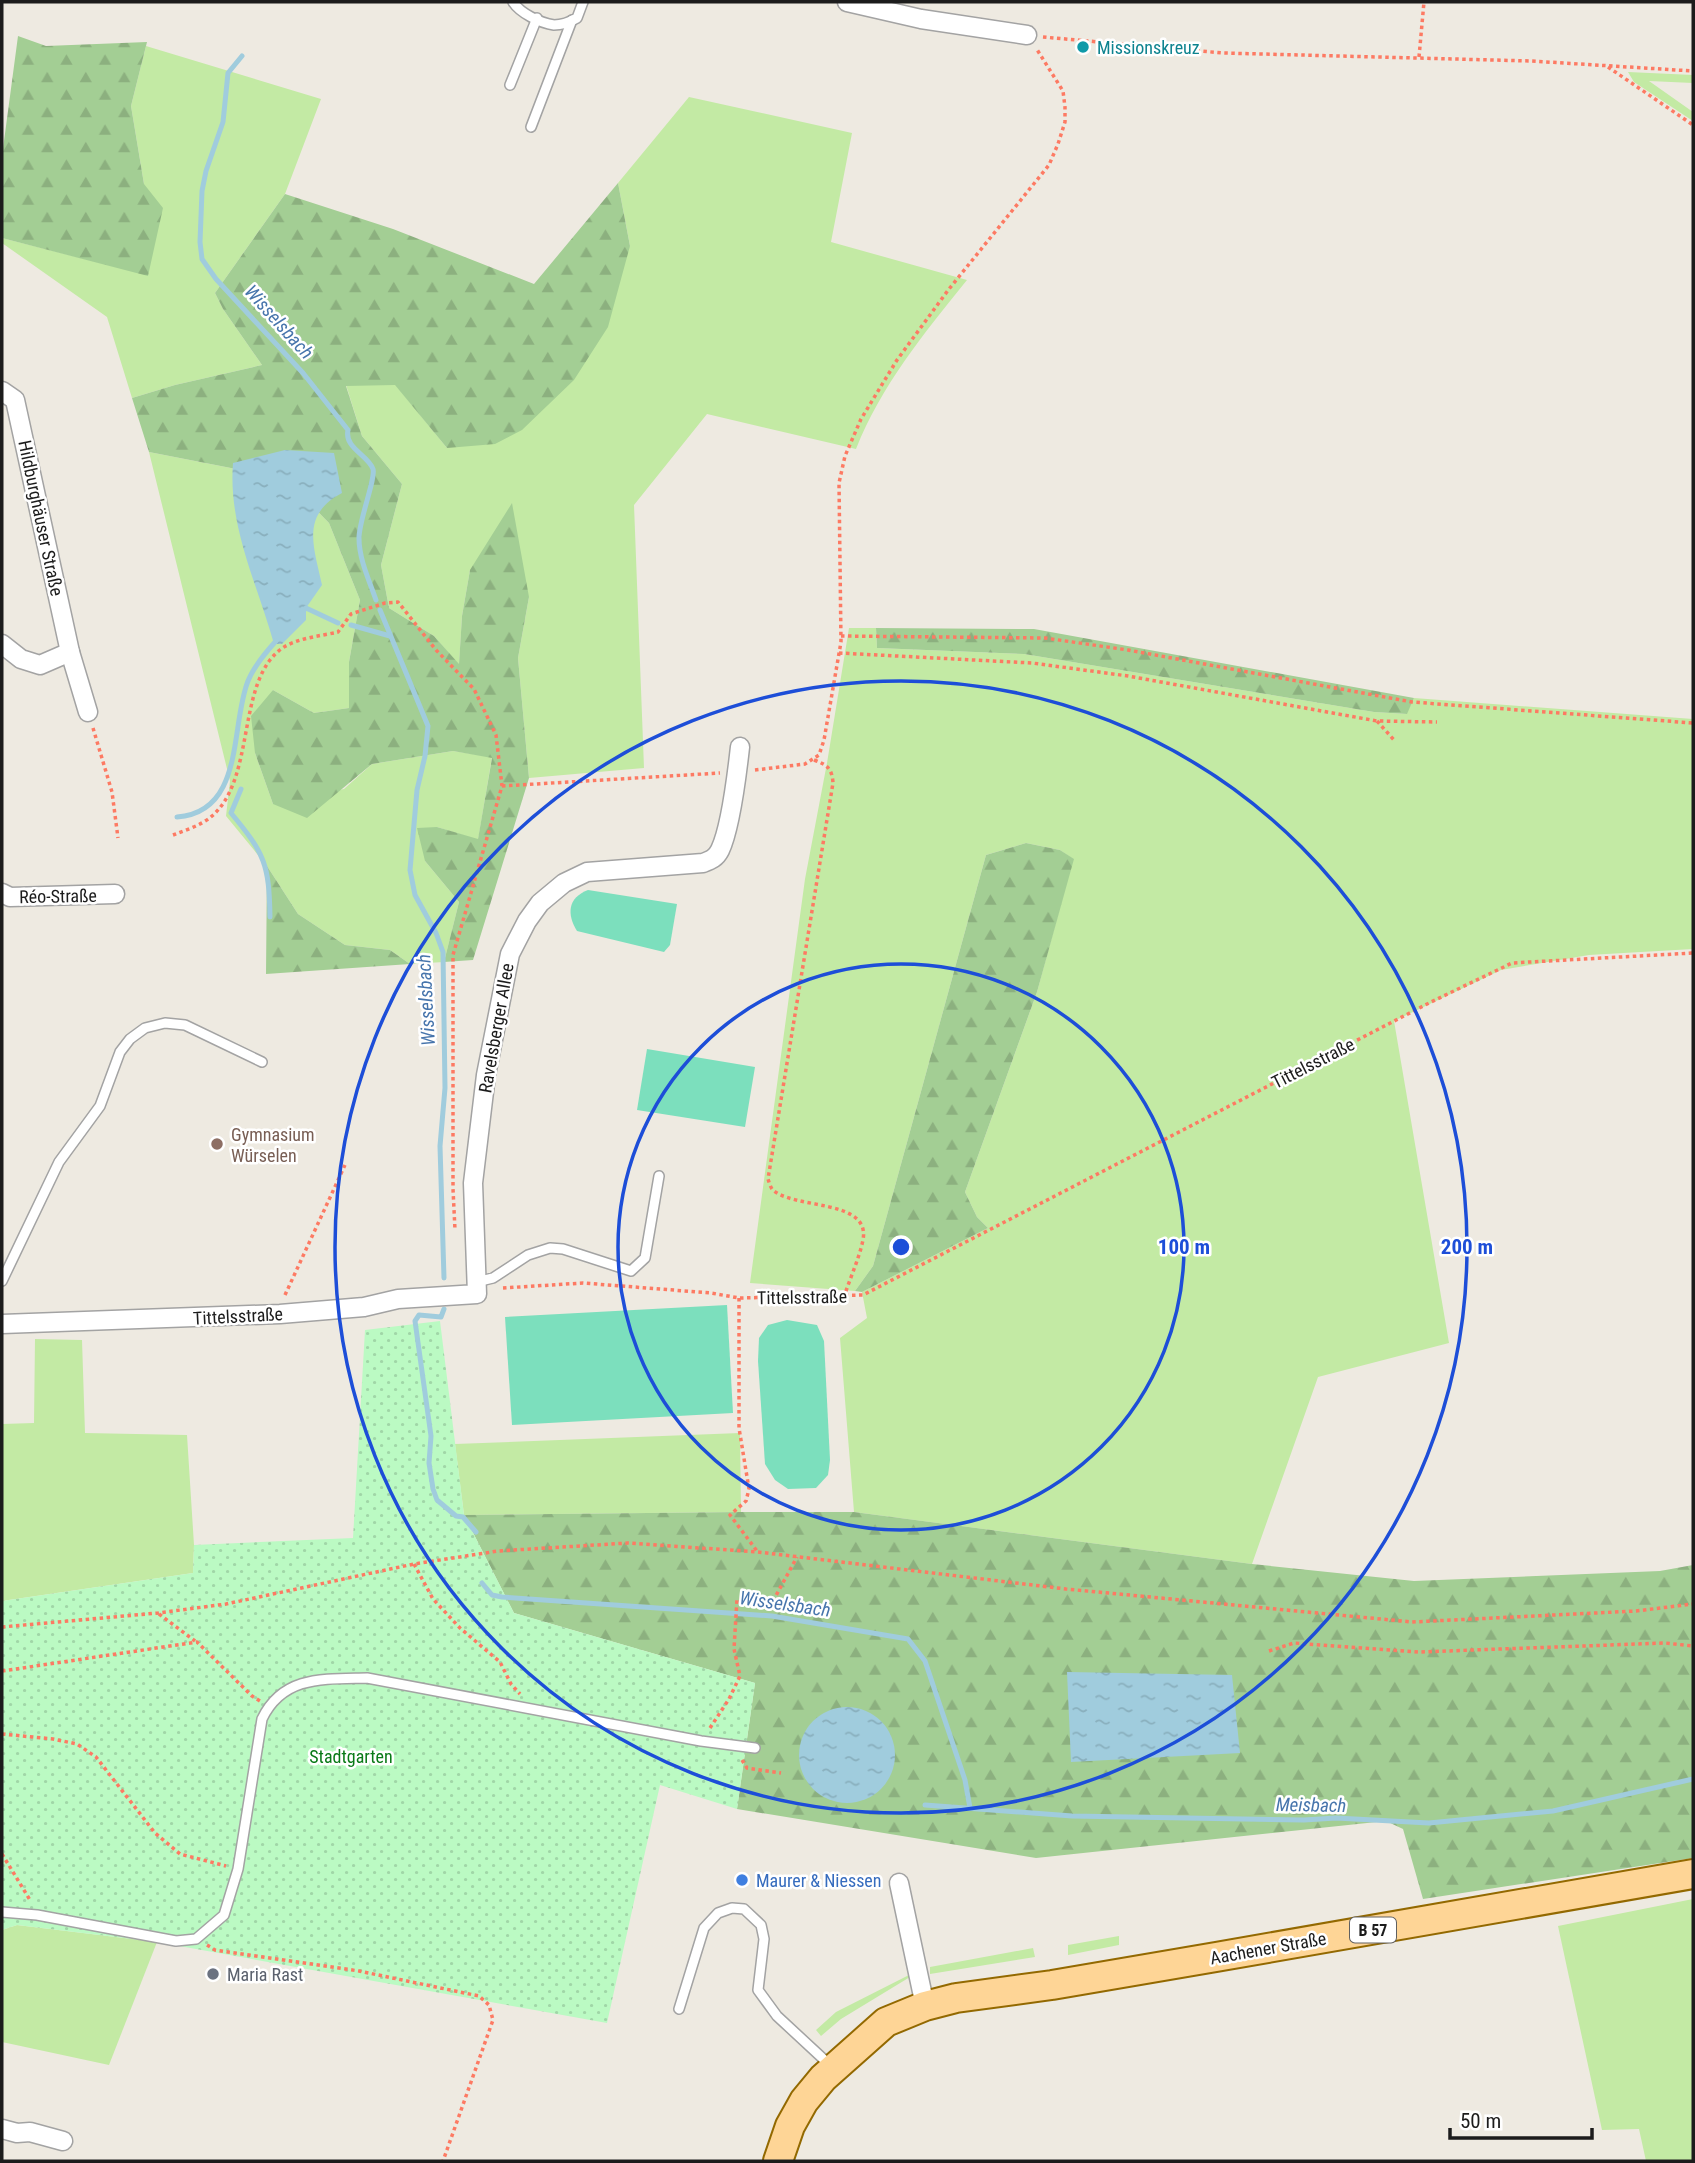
<svg xmlns="http://www.w3.org/2000/svg" width="1695" height="2163" viewBox="0 0 1695 2163" font-family="'Roboto Condensed',sans-serif">
  <defs>
    <pattern id="forest-firs" width="22" height="20" patternUnits="userSpaceOnUse" patternTransform="scale(1.75)"><rect width="22" height="20" fill="#a3ce94"/><path d="M5 1l3.5 6h-7zM16 11l3.5 6h-7z" fill="#8cb07f"/></pattern>
    <pattern id="park-dots" width="8" height="8" patternUnits="userSpaceOnUse" patternTransform="scale(1.75)"><rect width="8" height="8" fill="#bbfac3"/><path d="M2 2h.1M6 6h.1" fill="none" stroke="#a0d6a7" stroke-width="1.8" stroke-linecap="round"/></pattern>
    <pattern id="water-ripples" width="26" height="14" patternUnits="userSpaceOnUse" patternTransform="scale(1.75)"><rect width="26" height="14" fill="#a0ccdd"/><path d="M2 4q2-2 4 0t4 0M15 11q2-2 4 0t4 0" fill="none" stroke="#89afbd"/></pattern>
  </defs>
  <rect width="100%" height="100%" fill="#eeeae1"/>
  <!-- grass -->
  <g fill="#c3eaa4">
    <path d="M146,46l175,53 -36,95 -70,99 8,16 39,56 -87,20 -43,13 -25,-81 -105,-74v-5l146,37 -4,-91 -13,-78z"/>
    <path d="M1628,72l65,3v8l-44,-2 44,31v9l-59,-39z"/>
    <path d="M689,97l163,36 -21,109 136,38c-43,53 -86,106 -111,169l-149,-35 -73,91 10,263 -115,10 -11,-120 11,-61 -59,-27 -8,46 -3,49 -25,-29 -45,-28 -8,-43 21,-81 -40,-48 -16,-51 49,-1 52,64 183,-202 -12,-63z"/>
    <path d="M149,452l87,17 42,2 51,52 31,77 -11,62v46l-35,5 -41,-23 -18,63 18,51 71,-15 28,-25 81,-13 39,6 -14,83 -41,-13 -12,34 34,41 -15,60 -34,2 -20,-14 -45,-5 -47,-31 -31,-48 -41,-50 4,-35z"/>
    <path d="M849,628h27l1,20 147,6 350,58 32,2 8,-16 279,21v230l-104,6 -88,15 -107,51 55,322 -131,34 -66,187 -398,-52 -14,-174 27,-20 -5,-26 126,-64 -11,-11 -12,-25 72,-200 36,-133 -13,-9 -34,-7 -40,12 -113,411 -18,25 -105,-8 55,-404 22,-116z"/>
    <path d="M35,1339l47,1 3,93 102,2 7,110 -1,28 -191,28v-177l32,-1z"/>
    <path d="M740,1433l1,79 -277,3 -9,-71z"/>
    <path d="M1693,1899v262h-47l-7,-32 -37,1 -44,-204z"/>
    <path d="M17,1925l140,17 -48,123 -107,-23v-112z"/>
    <path d="M1119,1936v9l-51,10v-10z"/>
    <path d="M1033,1948l2,9 -105,17v-7z"/>
    <path d="M909,1975l1,2 -69,42 -20,17 -5,-6 20,-18z"/>
  </g>
  <!-- forest -->
  <g fill="url(#forest-firs)">
    <path d="M18,36l28,10 101,-4 -16,64 13,78 19,24 -15,68 -146,-38v-82z"/>
    <path d="M618,183l12,63 -22,81 -34,53 -52,50 -27,14 -48,4 -52,-63 -49,1 16,50 40,48 -21,81 8,43 45,28 25,28 3,-48 8,-46 42,-67 17,94 -11,61 11,120 -56,182 -29,2 15,-60 -34,-41 -8,-33 20,-1 41,12 14,-81 -39,-7 -81,13 -65,54 -34,-14 -18,-51 -4,-37 22,-26 41,23 35,-5v-46l11,-62 -31,-77 -51,-52 -42,-2 -87,-17 -17,-54 43,-13 87,-20 -39,-56 -8,-16 70,-99 108,35 141,55z"/>
    <path d="M876,628l158,1 380,69 -7,16 -33,-2 -350,-58 -147,-6z"/>
    <path d="M1026,843l34,7 14,9 -37,133 -72,200 12,25 11,11 -126,64 -7,-1 18,-25 113,-411z"/>
    <path d="M267,866l31,48 47,31 45,5 20,14 -144,10z"/>
    <path d="M741,1512h113l398,52 162,17 246,-10 33,-6v293l-270,41 -20,-70 -17,-8 -350,37 -299,-49 18,-126 -241,-70 -50,-98z"/>
  </g>
  <!-- park -->
  <path fill="url(#park-dots)" d="M440,1321l24,194 50,98 241,70 -18,126 -77,-24 -53,238 -450,-81 -140,-17 -15,5v-329l191,-28 1,-28 159,-7 12,-208z"/>
  <!-- pitch -->
  <g fill="#7cdfbd">
    <path d="M588,890l89,14 -7,41 -6,7 -87,-21c-10,-16 -10,-33 11,-41z"/>
    <path d="M647,1049l108,18 -10,60 -108,-17z"/>
    <path d="M727,1305l6,108 -221,12 -7,-108z"/>
    <path d="M787,1320l30,5 7,16 6,119 -2,15 -12,13 -28,1 -13,-9 -10,-16 -7,-103 1,-23 9,-13z"/>
  </g>
  <!-- water -->
  <g fill="url(#water-ripples)">
    <path d="M285,450l49,3 8,40c-42,22 -28,54 -20,92l-16,23v12l-24,24h-8c-17,-61 -46,-117 -41,-181z"/>
    <path d="M1067,1672l165,3 8,78 -169,9z"/>
    <circle cx="847" cy="1755" r="48"/>
  </g>
  <g fill="none" stroke-linecap="round" stroke-linejoin="round">
    <!-- stream -->
    <g stroke="#a0ccdd" stroke-width="5">
      <path d="M242,56l-14,17 -5,49 -17,49 -4,20 -2,51 2,17 14,20 87,94 45,57c-4,18 20,25 25,39 3,9 -14,51 -14,69 0,21 10,42 17,62"/>
      <path d="M380,610l48,116 -3,30 -8,34 -7,80 5,25 21,38 7,19 2,136 -5,58 4,132"/>
      <path d="M302,612l4,-4 32,15"/>
      <path d="M351,625l39,11"/>
      <path d="M241,789l-10,24c34,41 38,51 39,104"/>
      <path d="M177,817c68,-5 53,-91 71,-136 6,-15 18,-29 28,-40"/>
      <path d="M444,1309l-3,8 -22,-2 -4,6 16,115 -2,27 4,26 4,11 19,16 7,1 13,15"/>
      <path d="M482,1583l10,12 10,2 270,19 136,23 17,22 40,119 5,28"/>
      <path d="M925,1805l147,11 232,4 32,-2 93,5 124,-12 140,-32"/>
    </g>
    <defs>
      <g id="lane">
        <path d="M513,2c7,11 27,21 41,23 8,0 16,-3 23,-7l6,-16"/>
        <path d="M510,85l27,-67"/>
        <path d="M531,127l41,-107"/>
        <path d="M2,1281l57,-119 41,-56 20,-54 10,-13 15,-11 20,-5 20,2 77,37"/>
        <path d="M476,1282l17,-4 35,-23 22,-7 13,1 68,22 14,-13 14,-82"/>
        <path d="M2,1912l35,3 139,26 20,-2 28,-24 14,-46 24,-150c21,-44 63,-40 105,-41l334,63 54,7"/>
        <path d="M679,2009l25,-81 14,-15 14,-5 12,1 17,16 3,14 -6,51 19,26 55,51"/>
      </g>
      <g id="street">
        <path d="M847,2l74,17 106,16"/>
        <path d="M2,391l13,9 55,252 18,60"/>
        <path d="M2,644l19,15 19,6 30,-13"/>
        <path d="M2,893l8,4 105,-3"/>
        <path d="M2,1324l278,-10 84,-7 34,-8 79,-5 -4,-111 13,-108 24,-121 17,-33 13,-18 24,-20 23,-11 116,-9c8,-3 13,-5 17,-13 11,-23 17,-76 20,-103"/>
        <path d="M899,1883l26,123"/>
        <path d="M2,2129l15,4 13,-1 33,9"/>
      </g>
      <path id="primary" d="M778,2161l12,-35 14,-25 19,-23 63,-56 39,-16 31,-8 96,-13 164,-28 477,-83"/>
    </defs>
    <!-- lane casing -->
    <use href="#lane" stroke="#a3a3a3" stroke-width="12"/>
    <!-- street casing -->
    <use href="#street" stroke="#a3a3a3" stroke-width="21"/>
    <!-- primary casing -->
    <use href="#primary" stroke="#936900" stroke-width="32"/>
    <!-- path -->
    <g stroke="#fd7a63" stroke-width="3.5" stroke-dasharray="3.5 3.5" stroke-linecap="butt">
      <path d="M1043,37l180,16 308,8 162,10"/>
      <path d="M1419,57l5,-55"/>
      <path d="M1608,67l85,58"/>
      <path d="M841,636l204,2 83,12 284,52 281,21"/>
      <path d="M839,653l193,10 96,13 249,45 60,1"/>
      <path d="M1377,721l17,19"/>
      <path d="M93,728l19,64 6,46"/>
      <path d="M814,760c13,5 18,8 19,23l-65,396c1,3 2,7 4,10 20,21 99,9 91,51 -4,19 -13,38 -19,57"/>
      <path d="M755,770l50,-6 14,-9 5,-15 17,-98 -2,-159 6,-27 16,-37 36,-59 52,-71 100,-124 9,-21 7,-22v-15l-2,-16 -27,-43"/>
      <path d="M502,786l218,-13"/>
      <path d="M173,835c13,-5 29,-10 39,-19 44,-38 24,-133 69,-167 15,-11 40,-13 57,-17l13,-18 34,-11 13,-1 38,48 38,39 22,46 6,51 -49,169v234l2,41"/>
      <path d="M503,1288l80,-5 128,10 28,5 124,-3 568,-293 81,-39 181,-10"/>
      <path d="M285,1295l60,-130"/>
      <path d="M739,1298v130l10,61 -3,12 -16,14 27,36"/>
      <path d="M414,1564l19,35 27,29 40,34 11,22 9,10"/>
      <path d="M159,1614l36,27"/>
      <path d="M2,1627l156,-14 68,-9 188,-40 84,-13 130,-8 130,9 308,37 346,33 224,-11 57,-7"/>
      <path d="M1269,1651l25,-8 125,9 246,-9 28,3"/>
      <path d="M2,1671l195,-29 55,54 8,5"/>
      <path d="M710,1728l19,-29 11,-23 -6,-27 3,-50 29,5 7,-3 24,-44"/>
      <path d="M2,1734l51,5 24,5 19,13 59,76 25,21 46,12"/>
      <path d="M742,1760l5,8 34,5"/>
      <path d="M2,1854l28,46"/>
      <path d="M207,1945l8,5 144,21 120,25 10,9 4,15 -50,141"/>
    </g>
    <!-- lane -->
    <use href="#lane" stroke="#fff" stroke-width="9"/>
    <!-- street -->
    <use href="#street" stroke="#fff" stroke-width="18"/>
    <!-- primary -->
    <use href="#primary" stroke="#fed596" stroke-width="28"/>
  </g>
  <!-- distance rings -->
  <g fill="none" stroke="#1d4ed8" stroke-width="3.5">
    <circle cx="901" cy="1247" r="283"/>
    <circle cx="901" cy="1247" r="566"/>
  </g>
  <!-- markers -->
  <circle fill="#0f9aa8" stroke="#fff" stroke-width="2.5" cx="1083" cy="47" r="7"/>
  <circle fill="#8d6e63" stroke="#fff" stroke-width="2.5" cx="217" cy="1144" r="7"/>
  <circle fill="#3f7fe0" stroke="#fff" stroke-width="2.5" cx="742" cy="1880" r="7"/>
  <circle fill="#6b7280" stroke="#fff" stroke-width="2.5" cx="213" cy="1974" r="7"/>
  <g text-anchor="middle" dominant-baseline="central" stroke-width="5" stroke-linejoin="round" paint-order="stroke">
    <!-- shield labels -->
    <rect fill="#fff" stroke="#606060" stroke-width="2" x="1350" y="1917.5" width="46" height="25" rx="5"/>
    <g font-size="16" font-weight="bold" fill="#1c1c1c">
      <text x="1373" y="1930">B 57</text>
    </g>
    <!-- culture labels -->
    <g font-size="18" fill="#0d838f" stroke="#fff" text-anchor="start">
      <text x="1097" y="47">Missionskreuz</text>
    </g>
    <!-- street labels -->
    <g font-size="18" fill="#1c1c1c" stroke="#fff">
      <text transform="translate(41 518) rotate(78)">Hildburghäuser Straße</text>
      <text transform="translate(58 896) rotate(-1)">Réo-Straße</text>
      <text transform="translate(496 1028) rotate(-80)">Ravelsberger Allee</text>
      <text transform="translate(1313 1063) rotate(-27)">Tittelsstraße</text>
      <text transform="translate(802 1297) rotate(-1)">Tittelsstraße</text>
      <text transform="translate(238 1316) rotate(-3)">Tittelsstraße</text>
      <text transform="translate(1268 1948) rotate(-10)">Aachener Straße</text>
    </g>
    <!-- education labels -->
    <g font-size="18" fill="#785e54" stroke="#fff" text-anchor="start">
      <text x="231" y="1134">Gymnasium<tspan x="231" dy="21">Würselen</tspan></text>
    </g>
    <!-- park labels -->
    <g font-size="18" fill="#097a17" stroke="#fff">
      <text x="351" y="1756">Stadtgarten</text>
    </g>
    <!-- shop labels -->
    <g font-size="18" fill="#366cbe" stroke="#fff" text-anchor="start">
      <text x="756" y="1880">Maurer &amp; Niessen</text>
    </g>
    <!-- worship labels -->
    <g font-size="18" fill="#5b616d" stroke="#fff" text-anchor="start">
      <text x="227" y="1974">Maria Rast</text>
    </g>
    <!-- water labels -->
    <g font-size="19" font-style="italic" fill="#4775ac" stroke="#fff">
      <text transform="translate(279 322) rotate(48)">Wisselsbach</text>
      <text transform="translate(426 1000) rotate(-93)">Wisselsbach</text>
      <text transform="translate(785 1604) rotate(8)">Wisselsbach</text>
      <text transform="translate(1311 1805) rotate(1)">Meisbach</text>
    </g>
  </g>
  <circle cx="901" cy="1247" r="10" fill="#1d4ed8" stroke="#fff" stroke-width="3.5"/>
  <g font-size="21" text-anchor="middle" font-weight="bold" fill="#1d4ed8" stroke="#fff" stroke-width="5" stroke-linejoin="round" paint-order="stroke">
    <text x="1184" y="1254">100 m</text>
    <text x="1467" y="1254">200 m</text>
  </g>
  <!-- border -->
  <rect width="1695" height="2163" fill="none" stroke="#1c1c1c" stroke-width="7"/>
  <!-- scale -->
  <path d="M1450 2128v10h142v-10" fill="none" stroke="#1c1c1c" stroke-width="3.5"/>
  <text x="1460" y="2128" font-size="21" fill="#1c1c1c" stroke="#ffffff" stroke-width="5" paint-order="stroke">50 m</text>
</svg>
